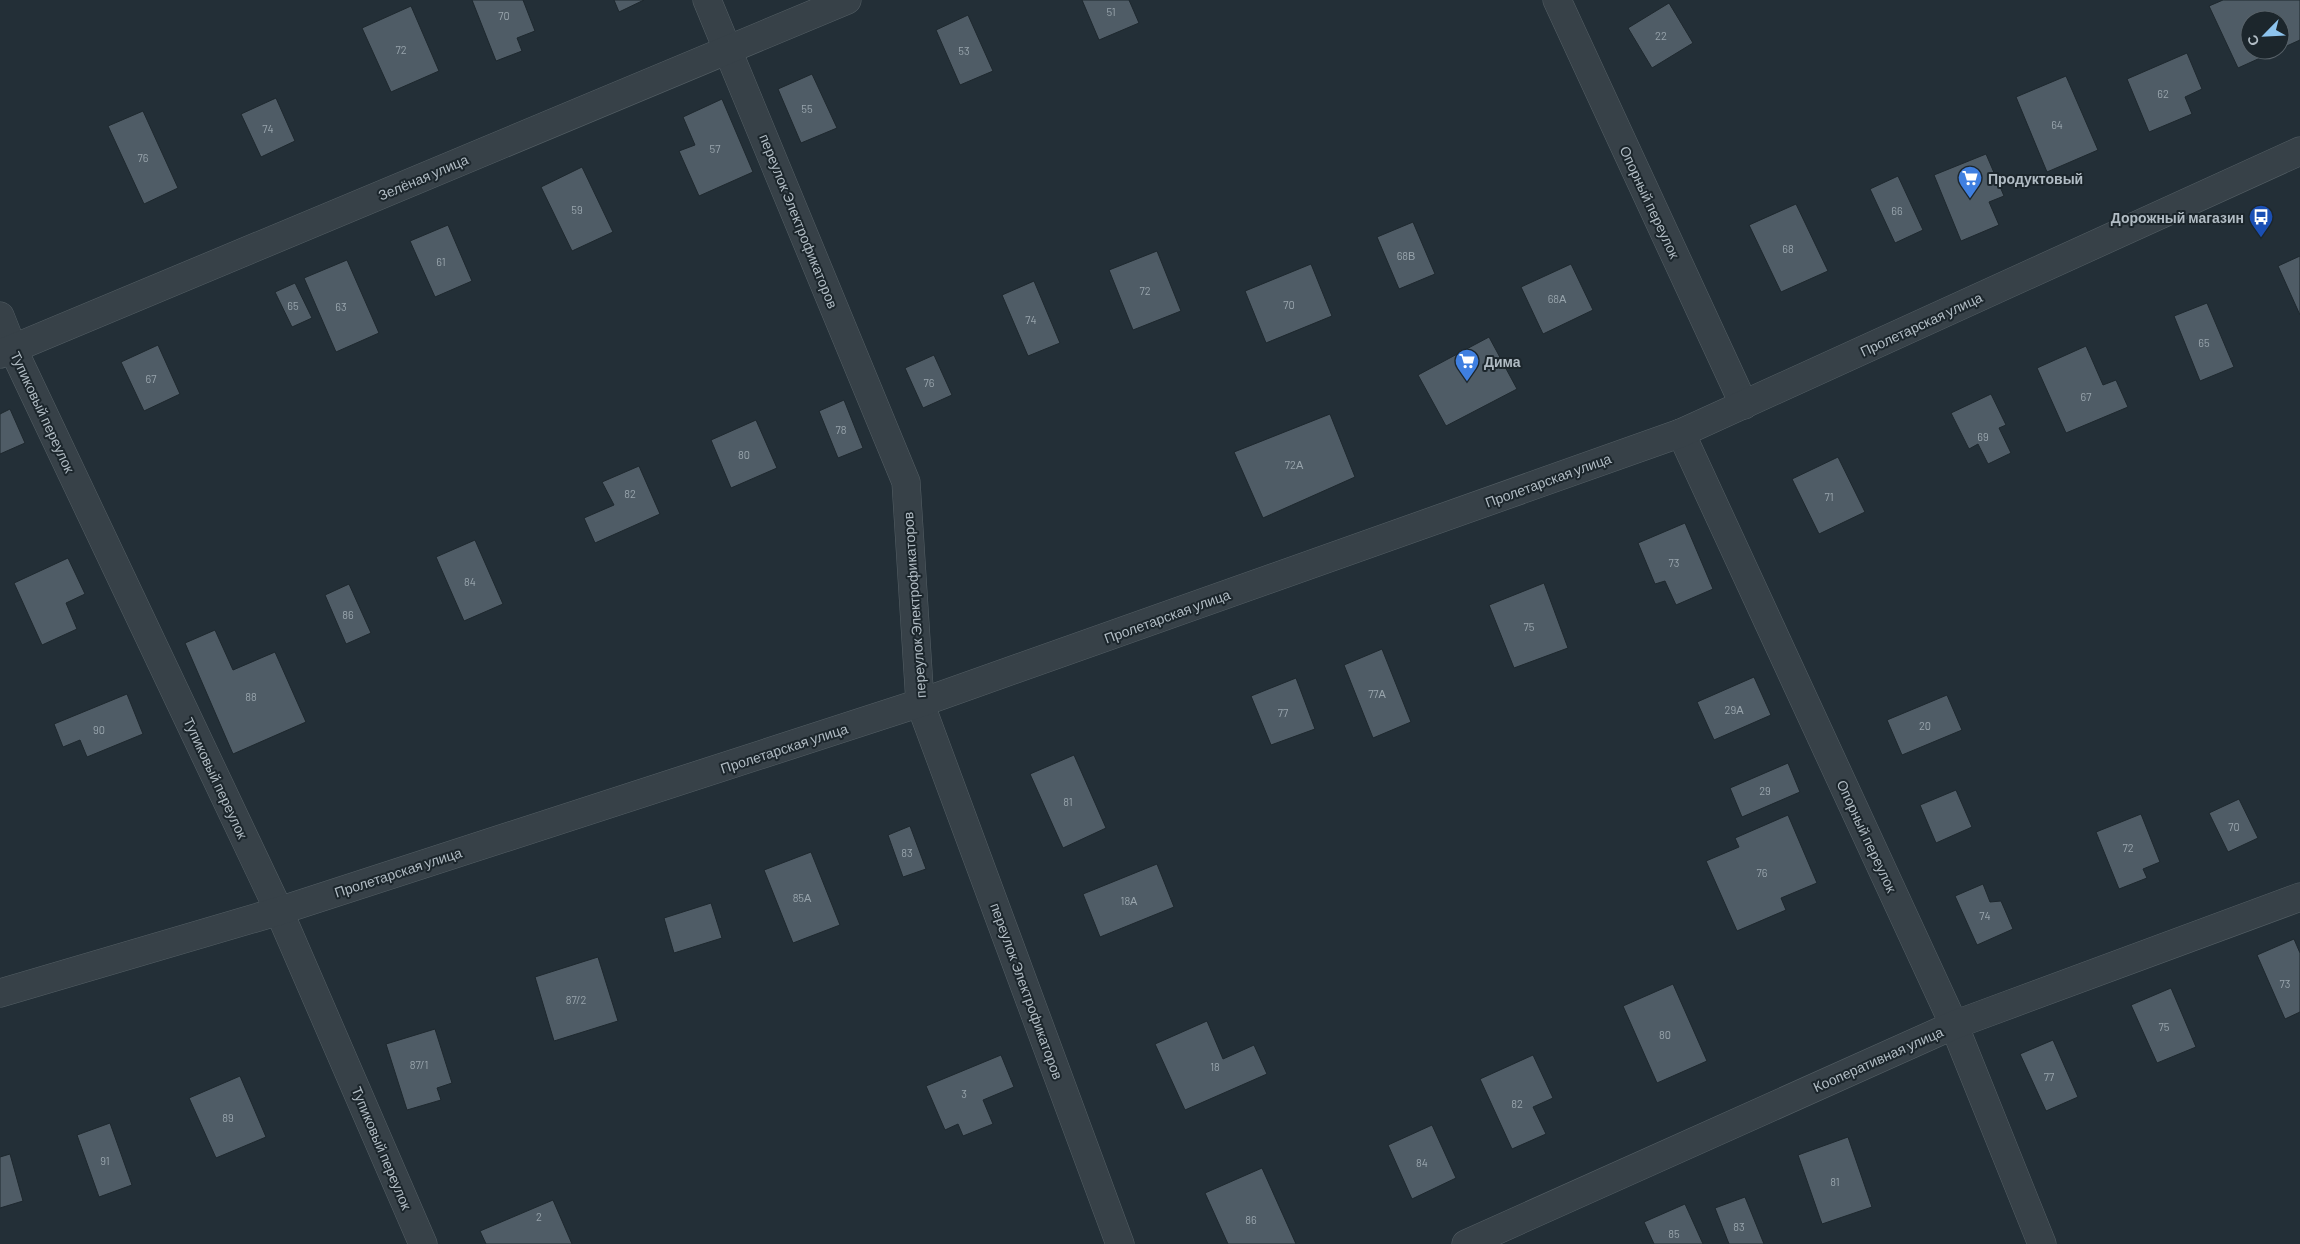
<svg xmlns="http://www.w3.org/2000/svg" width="2300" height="1244" viewBox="0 0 2300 1244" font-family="Barlow,sans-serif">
  <rect width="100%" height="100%" fill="#232f37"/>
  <!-- building -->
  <g fill="#4f5c66" stroke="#1e282e">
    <path d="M472,0h51l12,31 -18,7 5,13 -26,10z"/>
    <path d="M614,0h30l-25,12z"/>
    <path d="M1082,0h47l10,23 -40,17z"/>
    <path d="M2223,0h77v40l-20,9v-29h-30v30h28l-40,18 -29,-62z"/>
    <path d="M1669,3l24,40 -41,25 -24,-40z"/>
    <path d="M411,6l28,65 -48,21 -29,-64z"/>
    <path d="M968,15l25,56 -33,14 -24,-55z"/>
    <path d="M2187,53l15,36 -17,8 7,17 -43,18 -22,-53z"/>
    <path d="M812,74l25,54 -36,15 -23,-54z"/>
    <path d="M2066,76l32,74 -51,22 -31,-75z"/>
    <path d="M276,98l19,43 -34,16 -20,-43z"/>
    <path d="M722,99l31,73 -54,24 -20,-45 16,-6 -12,-28z"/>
    <path d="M143,111l35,77 -34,16 -36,-78z"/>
    <path d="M1986,154l18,42 -15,6 10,23 -38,16 -27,-66z"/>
    <path d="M582,167l31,65 -41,19 -31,-64z"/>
    <path d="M1898,176l25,54 -28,13 -25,-54z"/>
    <path d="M1796,204l32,67 -47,21 -32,-67z"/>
    <path d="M1413,222l22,52 -36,15 -22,-52z"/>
    <path d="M448,225l24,56 -37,16 -25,-56z"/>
    <path d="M1157,251l24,60 -48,19 -24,-60z"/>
    <path d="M2300,256v59l-22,-49z"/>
    <path d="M347,260l32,73 -43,19 -32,-74z"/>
    <path d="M1311,264l21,52 -66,27 -21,-52z"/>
    <path d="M1571,264l22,46 -50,24 -22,-47z"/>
    <path d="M1034,281l26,62 -32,13 -26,-61z"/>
    <path d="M295,283l17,35 -20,9 -17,-35z"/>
    <path d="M2207,303l27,64 -34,14 -26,-65z"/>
    <path d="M1489,337l28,52 -71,37 -28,-51z"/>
    <path d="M158,345l22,49 -36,17 -23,-49z"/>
    <path d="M2086,346l17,39 13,-5 12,27 -62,26 -29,-65z"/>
    <path d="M934,355l18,40 -29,13 -18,-40z"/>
    <path d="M1991,394l15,31 -7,3 12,25 -23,11 -10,-20 -9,5 -18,-36z"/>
    <path d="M844,400l19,48 -25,10 -19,-47z"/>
    <path d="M10,409l15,34 -25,11v-40z"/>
    <path d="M1330,414l25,63 -92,41 -29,-66z"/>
    <path d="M756,420l21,48 -46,20 -20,-48z"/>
    <path d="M1838,457l27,55 -46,22 -27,-55z"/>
    <path d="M639,466l21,48 -65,29 -11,-25 30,-13 -12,-23z"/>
    <path d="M1685,523l28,66 -37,16 -11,-24 -10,3 -17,-41z"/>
    <path d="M475,540l28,64 -39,17 -28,-64z"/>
    <path d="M68,558l17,36 -19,9 11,26 -35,16 -28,-62z"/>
    <path d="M1544,583l24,65 -54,20 -25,-63z"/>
    <path d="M349,584l22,49 -25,11 -21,-49z"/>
    <path d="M215,630l18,40 42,-18 31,70 -73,32 -48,-111z"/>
    <path d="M1382,649l29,73 -38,16 -29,-73z"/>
    <path d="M1754,677l17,38 -57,25 -17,-38z"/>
    <path d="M1296,678l19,51 -44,16 -20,-49z"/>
    <path d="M127,694l16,40 -56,23 -7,-17 -17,7 -9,-23z"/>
    <path d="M1947,695l15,35 -60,25 -15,-35z"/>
    <path d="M1074,755l32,73 -43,20 -33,-74z"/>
    <path d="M1788,763l12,29 -58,25 -12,-29z"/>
    <path d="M1956,790l16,37 -36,16 -16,-38z"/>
    <path d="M2239,799l19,39 -30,14 -19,-39z"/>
    <path d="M2141,814l19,48 -17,7 4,9 -28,11 -23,-57z"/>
    <path d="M1788,815l29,68 -36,15 5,12 -49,21 -31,-70 33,-14 -4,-9z"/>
    <path d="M910,826l16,43 -23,8 -15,-42z"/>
    <path d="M811,852l29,73 -47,18 -29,-73z"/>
    <path d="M1157,864l17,43 -74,30 -17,-43z"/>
    <path d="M1983,884l7,18 11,-1 12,28 -36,16 -22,-49z"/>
    <path d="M711,903l11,35 -48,15 -10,-35z"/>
    <path d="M2294,939l6,14v59l-15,7 -28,-64z"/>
    <path d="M598,957l20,64 -64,20 -19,-64z"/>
    <path d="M1673,984l34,77 -50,22 -34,-77z"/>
    <path d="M2171,988l25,59 -39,16 -26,-58z"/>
    <path d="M1207,1021l16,38 31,-14 13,29 -82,36 -30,-66z"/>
    <path d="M435,1029l17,54 -15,5 4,12 -34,10 -21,-66z"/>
    <path d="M2053,1040l25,57 -32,14 -26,-57z"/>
    <path d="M1001,1055l13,32 -31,13 10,24 -30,12 -5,-12 -13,6 -19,-44z"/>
    <path d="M1533,1055l20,43 -20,9 13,27 -34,15 -32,-70z"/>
    <path d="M240,1076l26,61 -50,21 -27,-60z"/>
    <path d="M110,1123l22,62 -33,12 -22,-62z"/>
    <path d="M1432,1125l24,53 -44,21 -24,-54z"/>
    <path d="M1848,1137l24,70 -50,17 -24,-69z"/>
    <path d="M10,1154l13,47 -23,7v-51z"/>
    <path d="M1262,1168l34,76h-68l-23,-51z"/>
    <path d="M1745,1197l19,47h-35l-14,-36z"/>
    <path d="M553,1200l19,44h-86l-6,-13z"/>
    <path d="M1685,1204l18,40h-49l-10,-22z"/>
  </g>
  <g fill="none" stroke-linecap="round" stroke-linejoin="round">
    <defs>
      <g id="minor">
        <path d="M707,0l199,482 14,221 200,541"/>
        <path d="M1557,0l187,405"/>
        <path d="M0,316l13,33 266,562 144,333"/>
        <path d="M0,354l847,-354"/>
        <path d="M1681,433l273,592 88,219"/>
        <path d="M0,993l279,-82 641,-208 761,-270 619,-282"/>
        <path d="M1466,1244l488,-219 346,-128"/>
      </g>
    </defs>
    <!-- minor casing -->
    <use href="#minor" stroke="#545f65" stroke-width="29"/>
    <!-- minor -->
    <use href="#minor" stroke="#374148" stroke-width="28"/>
  </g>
  <!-- icons -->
  <defs>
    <symbol id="supermarket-pin" viewBox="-11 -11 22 30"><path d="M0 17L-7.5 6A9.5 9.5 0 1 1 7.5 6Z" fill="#3f7fe0" stroke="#1c262c"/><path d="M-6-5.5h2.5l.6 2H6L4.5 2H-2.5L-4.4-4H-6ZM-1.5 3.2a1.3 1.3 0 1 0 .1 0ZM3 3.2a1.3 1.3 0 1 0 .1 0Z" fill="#fff"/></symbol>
    <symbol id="bus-pin" viewBox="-11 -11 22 30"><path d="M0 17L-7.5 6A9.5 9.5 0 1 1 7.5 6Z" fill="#1a4fb4" stroke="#1c262c"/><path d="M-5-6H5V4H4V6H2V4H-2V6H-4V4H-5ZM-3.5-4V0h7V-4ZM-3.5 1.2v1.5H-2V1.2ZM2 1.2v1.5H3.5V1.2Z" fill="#fff"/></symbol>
  </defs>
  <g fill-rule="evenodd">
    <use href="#supermarket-pin" x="1956" y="164" width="28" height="38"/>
    <use href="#bus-pin" x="2247" y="203" width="28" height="38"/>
    <use href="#supermarket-pin" x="1453" y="347" width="28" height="38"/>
  </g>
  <g text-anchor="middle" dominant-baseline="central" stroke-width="4" stroke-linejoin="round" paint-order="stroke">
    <!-- number labels -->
    <g font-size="11" fill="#98a4ac">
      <text x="1111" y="11">51</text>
      <text x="504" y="15">70</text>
      <text x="1661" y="35">22</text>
      <text x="401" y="49">72</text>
      <text x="964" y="50">53</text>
      <text x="2163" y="93">62</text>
      <text x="807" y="108">55</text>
      <text x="2057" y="124">64</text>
      <text x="268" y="128">74</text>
      <text x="715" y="148">57</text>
      <text x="143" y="157">76</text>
      <text x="577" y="209">59</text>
      <text x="1897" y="210">66</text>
      <text x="1788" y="248">68</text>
      <text x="1406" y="255">68В</text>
      <text x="441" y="261">61</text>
      <text x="1145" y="290">72</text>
      <text x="1557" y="298">68А</text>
      <text x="1289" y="304">70</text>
      <text x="293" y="305">65</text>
      <text x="341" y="306">63</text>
      <text x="1031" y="319">74</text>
      <text x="2204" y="342">65</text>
      <text x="151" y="378">67</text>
      <text x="929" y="382">76</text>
      <text x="2086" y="396">67</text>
      <text x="841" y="429">78</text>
      <text x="1983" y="436">69</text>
      <text x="744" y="454">80</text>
      <text x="1294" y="464">72А</text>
      <text x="630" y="493">82</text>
      <text x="1829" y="496">71</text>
      <text x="1674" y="562">73</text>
      <text x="470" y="581">84</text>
      <text x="348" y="614">86</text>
      <text x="1529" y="626">75</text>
      <text x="1377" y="693">77А</text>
      <text x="251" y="696">88</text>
      <text x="1734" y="709">29А</text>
      <text x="1283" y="712">77</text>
      <text x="1925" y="725">20</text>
      <text x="99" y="729">90</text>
      <text x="1765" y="790">29</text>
      <text x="1068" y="801">81</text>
      <text x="2234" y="826">70</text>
      <text x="2128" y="847">72</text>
      <text x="907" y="852">83</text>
      <text x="1762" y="872">76</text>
      <text x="802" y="897">85А</text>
      <text x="1129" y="900">18А</text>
      <text x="1985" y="915">74</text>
      <text x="2285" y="983">73</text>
      <text x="576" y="999">87/2</text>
      <text x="2164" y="1026">75</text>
      <text x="1665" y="1034">80</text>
      <text x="419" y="1064">87/1</text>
      <text x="1215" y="1066">18</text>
      <text x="2049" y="1076">77</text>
      <text x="964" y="1093">3</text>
      <text x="1517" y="1103">82</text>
      <text x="228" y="1117">89</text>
      <text x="105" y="1160">91</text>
      <text x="1422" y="1162">84</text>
      <text x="1835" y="1181">81</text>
      <text x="539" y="1216">2</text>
      <text x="1251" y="1219">86</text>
      <text x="1739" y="1226">83</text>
      <text x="1674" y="1233">85</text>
    </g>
    <!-- street labels -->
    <g font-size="14" fill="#b1bcc4" stroke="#1c262c">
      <text transform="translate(423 177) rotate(-23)">Зелёная улица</text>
      <text transform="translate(1650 202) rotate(65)">Опорный переулок</text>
      <text transform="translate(799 221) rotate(68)">переулок Электрофикаторов</text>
      <text transform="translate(1921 324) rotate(-25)">Пролетарская улица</text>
      <text transform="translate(43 412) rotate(65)">Тупиковый переулок</text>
      <text transform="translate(1548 480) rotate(-20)">Пролетарская улица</text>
      <text transform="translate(914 605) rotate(-94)">переулок Электрофикаторов</text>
      <text transform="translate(1167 616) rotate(-20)">Пролетарская улица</text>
      <text transform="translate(784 748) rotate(-18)">Пролетарская улица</text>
      <text transform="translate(216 778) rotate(65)">Тупиковый переулок</text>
      <text transform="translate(1867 836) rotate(65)">Опорный переулок</text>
      <text transform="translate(398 872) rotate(-18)">Пролетарская улица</text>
      <text transform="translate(1027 991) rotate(70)">переулок Электрофикаторов</text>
      <text transform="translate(1878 1059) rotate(-24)">Кооперативная улица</text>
      <text transform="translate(382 1148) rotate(67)">Тупиковый переулок</text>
    </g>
    <!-- poi labels -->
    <g font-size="14" font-weight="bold" fill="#b1bcc4" stroke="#1c262c" text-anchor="start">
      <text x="1988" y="178">Продуктовый</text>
      <text x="2244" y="217" text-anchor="end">Дорожный магазин</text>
      <text x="1484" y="361">Дима</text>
    </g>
  </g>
  <!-- north arrow -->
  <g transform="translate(2265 35) rotate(246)"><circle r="24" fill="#1c262c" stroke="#586269"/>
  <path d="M0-4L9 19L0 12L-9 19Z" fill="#8dc3ed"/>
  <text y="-8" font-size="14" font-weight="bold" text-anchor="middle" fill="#b1bcc4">С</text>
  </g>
</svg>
